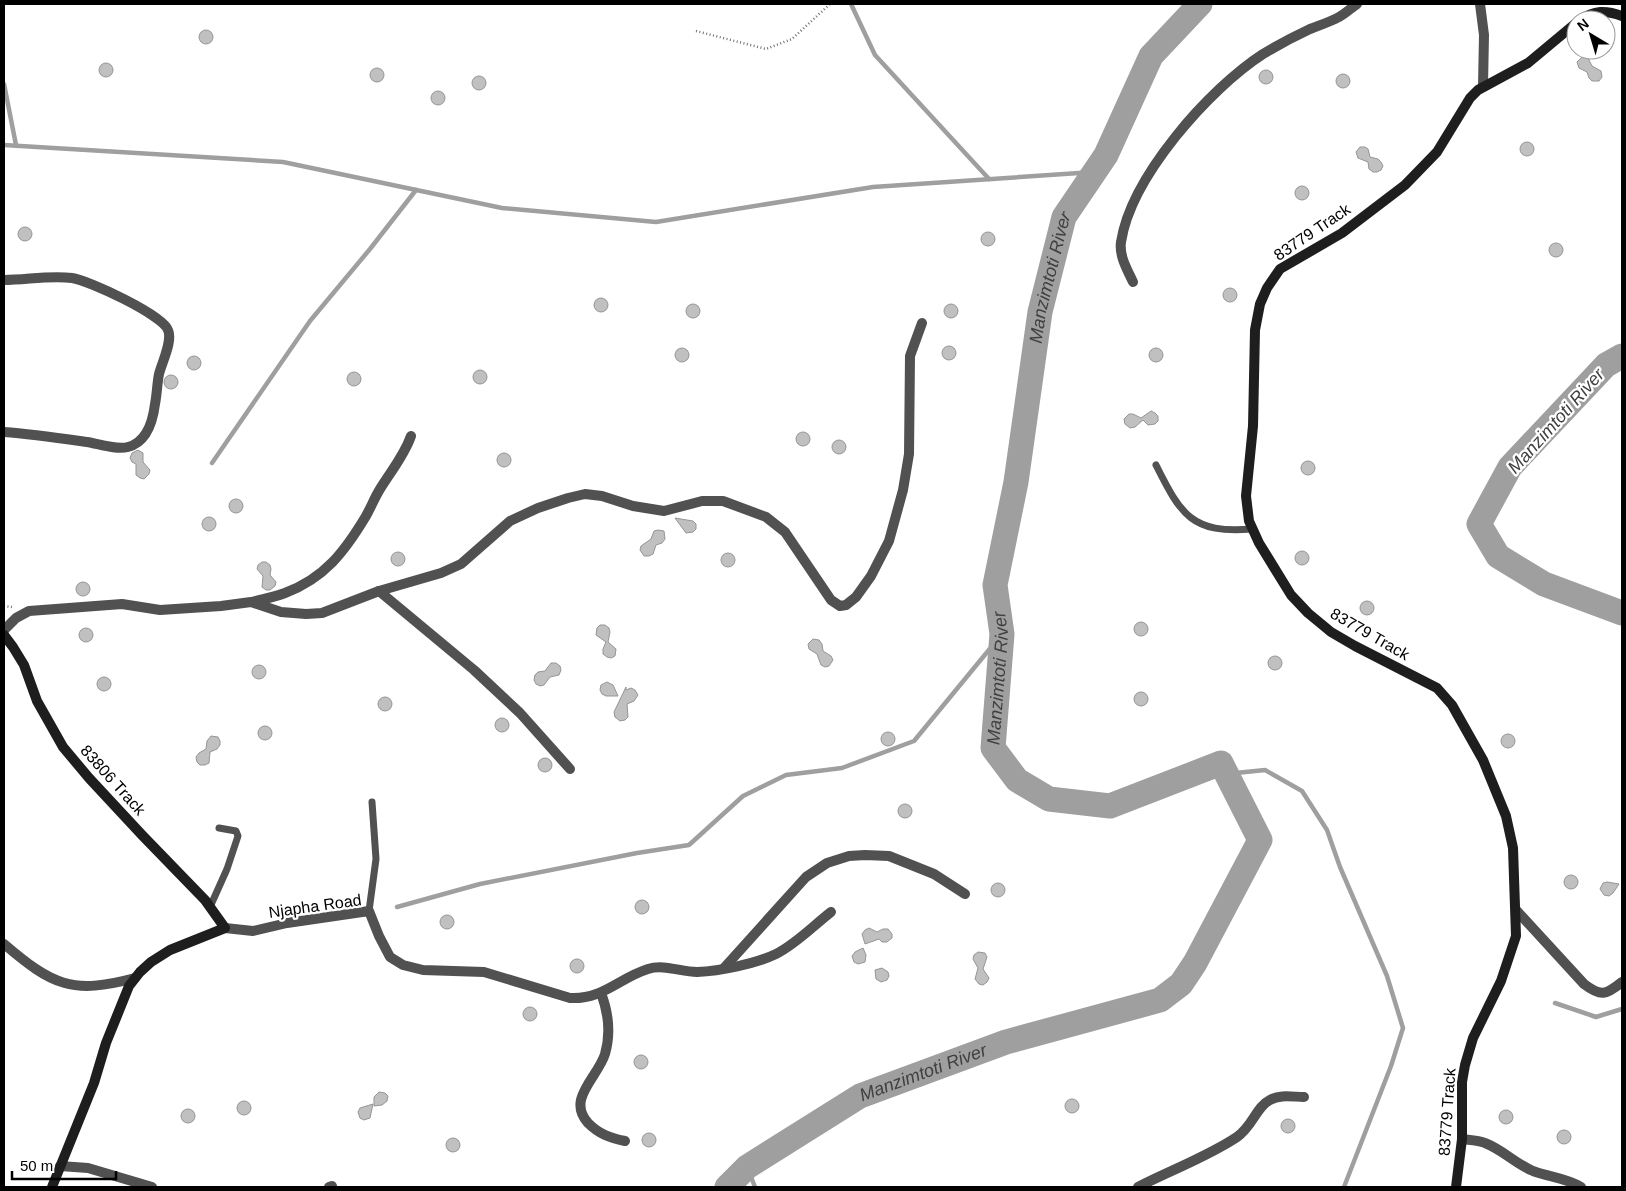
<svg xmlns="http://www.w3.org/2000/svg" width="1626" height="1191" viewBox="0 0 1626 1191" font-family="Helvetica,sans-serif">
  <rect width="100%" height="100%" fill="#fff"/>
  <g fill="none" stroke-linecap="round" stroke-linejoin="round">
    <!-- stream -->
    <g stroke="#9f9f9f" stroke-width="4.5">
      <path d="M851,4l24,51 114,124"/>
      <path d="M4,84l12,61"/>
      <path d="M4,145l279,17 219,46 154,14 217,-35 221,-15"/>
      <path d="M212,463l98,-142 60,-72 46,-59"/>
      <path d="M1226,774l39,-4 37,21 25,39 13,37 47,109 16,52 -12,38 -47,121"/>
      <path d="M397,907l83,-23 157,-31 52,-8 54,-49 43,-21 56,-7 72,-27 88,-107"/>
      <path d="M1555,1003l41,14 26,-8"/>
      <path d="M747,1167l8,20"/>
    </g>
    <!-- river -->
    <g stroke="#9f9f9f" stroke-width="25">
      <path d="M1622,356l-16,9 -96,102 -31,57 19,32 46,28 78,29"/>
      <path id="s1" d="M727,1187l20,-20 113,-71 146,-54 154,-42 21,-16 14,-21 65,-123 -39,-77 -111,43 -61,-7 -32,-19 -24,-32 9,-114 -7,-49 21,-103 24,-170 24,-95 42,-62 45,-99 49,-52"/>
    </g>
  </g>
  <!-- building -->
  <g fill="#c0c0c0" stroke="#959595">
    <circle cx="206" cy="37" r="7"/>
    <path d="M1582,57l6,1 4,8 9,5 1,6 -3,4h-7l-3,-3 -2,-6 -8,-4 -2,-6z"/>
    <circle cx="106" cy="70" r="7"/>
    <circle cx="377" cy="75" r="7"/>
    <circle cx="1266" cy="77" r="7"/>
    <circle cx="1343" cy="81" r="7"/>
    <circle cx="479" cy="83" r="7"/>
    <circle cx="438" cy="98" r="7"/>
    <circle cx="1527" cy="149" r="7"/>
    <path d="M1360,147h5l3,2 2,8 8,2 3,3 2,4 -2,4 -4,2h-4l-4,-3 -1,-7 -10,-4 -2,-6z"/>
    <circle cx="1302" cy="193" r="7"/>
    <circle cx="25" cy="234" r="7"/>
    <circle cx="988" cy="239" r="7"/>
    <circle cx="1556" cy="250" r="7"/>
    <circle cx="1230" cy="295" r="7"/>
    <circle cx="601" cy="305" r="7"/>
    <circle cx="951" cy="311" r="7"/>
    <circle cx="693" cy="311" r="7"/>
    <circle cx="949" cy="353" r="7"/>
    <circle cx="682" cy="355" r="7"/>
    <circle cx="1156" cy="355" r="7"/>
    <circle cx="194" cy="363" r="7"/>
    <circle cx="480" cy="377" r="7"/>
    <circle cx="354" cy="379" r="7"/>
    <circle cx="171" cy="382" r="7"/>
    <path d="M1151,411l4,2 3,3v5l-3,3 -7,1 -5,-5 -8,7 -5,1 -5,-4 -1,-5 5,-5h4l8,4z"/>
    <circle cx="803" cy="439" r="7"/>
    <circle cx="839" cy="447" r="7"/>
    <path d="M138,450l5,3v9l7,8 -1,4 -5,5 -4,-1 -4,-3v-11l-4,-2 -2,-4 2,-5z"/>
    <circle cx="504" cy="460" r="7"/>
    <circle cx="1308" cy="468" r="7"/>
    <circle cx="236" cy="506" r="7"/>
    <circle cx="209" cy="524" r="7"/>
    <path d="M675,518l18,3 3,3v5l-3,3 -7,1z"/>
    <path d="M658,530l6,1 1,8 -3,4 -6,2 -3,9 -4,2h-5l-4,-6 1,-4 10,-7 3,-8z"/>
    <circle cx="1302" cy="558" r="7"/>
    <circle cx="398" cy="559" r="7"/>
    <circle cx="728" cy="560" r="7"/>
    <path d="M262,562h4l4,3 1,4 -1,6 6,7 -1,4 -5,4h-4l-4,-3 1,-11 -6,-7 1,-4z"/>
    <circle cx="83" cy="589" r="7"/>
    <circle cx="1367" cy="608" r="7"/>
    <circle cx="1141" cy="629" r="7"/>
    <path d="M600,625h5l4,3 1,4 -2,10 8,7 -1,7 -4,2 -4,-1 -4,-3v-5l3,-7 -10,-7 1,-7z"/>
    <circle cx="86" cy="635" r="7"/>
    <path d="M813,639l6,1 3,4 1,7 8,5 2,4 -4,6 -4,1 -4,-2 -4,-11 -8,-5 -1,-5z"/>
    <circle cx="1275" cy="663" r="7"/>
    <path d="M551,663h5l4,3 1,4 -2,5 -9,2 -6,8 -4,1 -4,-2 -2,-4 1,-5 3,-3 7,-1z"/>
    <circle cx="259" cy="672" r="7"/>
    <circle cx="104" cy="684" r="7"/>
    <path d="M607,682l6,3 5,11h-12l-4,-2 -2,-4 1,-5z"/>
    <path d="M626,687v3l5,-2 4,2 3,5 -4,6 -7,3 1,13 -3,3 -5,1 -5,-4 -1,-5z"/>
    <circle cx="1141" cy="699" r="7"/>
    <circle cx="385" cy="704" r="7"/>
    <circle cx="502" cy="725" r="7"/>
    <circle cx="265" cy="733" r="7"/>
    <circle cx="888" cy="739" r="7"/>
    <circle cx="1508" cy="741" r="7"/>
    <path d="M211,736l7,1 2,4v4l-3,4 -7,3 -1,11 -4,2h-5l-3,-3 -1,-5 3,-4 7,-4 1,-8z"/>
    <circle cx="545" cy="765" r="7"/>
    <circle cx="905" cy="811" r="7"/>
    <circle cx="1571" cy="882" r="7"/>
    <path d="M1607,882l12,2 -6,9 -4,3 -5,-1 -4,-6 3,-6z"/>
    <circle cx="998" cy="890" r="7"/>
    <circle cx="642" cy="907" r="7"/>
    <circle cx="447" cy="922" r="7"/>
    <path d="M869,928l8,4 6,-3h5l4,5v4l-5,4h-5l-3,-3 -14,5 -3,-10 3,-4z"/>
    <path d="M863,948l3,7 -1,7 -7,2 -4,-2 -2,-6 3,-4z"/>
    <path d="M978,952l7,1 2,4 -4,12 6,9 -2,4 -4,3 -4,-1 -4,-5 3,-11 -5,-9 1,-4z"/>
    <circle cx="577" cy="966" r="7"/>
    <path d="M882,968l6,4 1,4 -2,4 -6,2 -5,-3 -1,-9z"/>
    <circle cx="530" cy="1014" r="7"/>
    <circle cx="641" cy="1062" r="7"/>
    <path d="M379,1092l6,1 3,3 -1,5 -5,4 -8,1v-9z"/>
    <circle cx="1072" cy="1106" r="7"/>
    <circle cx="244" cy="1108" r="7"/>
    <path d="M373,1104l-3,14 -6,2 -4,-2 -2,-6 2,-4z"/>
    <circle cx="188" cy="1116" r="7"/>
    <circle cx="1506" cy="1117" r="7"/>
    <circle cx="1288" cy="1126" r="7"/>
    <circle cx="1564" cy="1137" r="7"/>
    <circle cx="649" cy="1140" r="7"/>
    <circle cx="453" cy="1145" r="7"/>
  </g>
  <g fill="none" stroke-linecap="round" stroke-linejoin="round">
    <!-- path -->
    <g stroke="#737373" stroke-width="2.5" stroke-dasharray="1 2.5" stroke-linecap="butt">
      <path d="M696,31l70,18 26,-10 38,-35"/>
      <path d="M4,606l8,1"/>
    </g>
    <!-- lane -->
    <g stroke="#515151" stroke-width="7">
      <path d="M1156,465c25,50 36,69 96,64"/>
      <path d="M210,907l17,-38 11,-33 -2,-5 -17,-3"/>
      <path d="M369,911l7,-52 -4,-57"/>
    </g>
    <!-- street -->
    <g stroke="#515151" stroke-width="10">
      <path d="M1480,4l4,31 -1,51"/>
      <path d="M4,280c22,0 46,-5 68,-2 16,2 91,37 96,52 5,11 -6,32 -9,44 -2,10 -2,20 -4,30 -2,16 -8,38 -27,43 -12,3 -29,-3 -41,-5 -28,-4 -55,-8 -83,-10"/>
      <path d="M1133,282c-6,-13 -14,-26 -12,-40 10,-65 88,-153 142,-188 15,-9 32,-18 47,-25 10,-4 20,-7 29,-12 6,-3 12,-9 18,-13"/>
      <path d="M379,591l95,79 46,43 50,56"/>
      <path d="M252,602c11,-3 23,-5 33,-9 40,-15 60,-42 81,-77 5,-9 9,-19 14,-27 11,-18 24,-33 31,-53"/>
      <path d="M4,630l12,-12 13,-7 93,-7 38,6 61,-4 30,-4 30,10 25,2 16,-1 57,-22 62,-18 20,-9 49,-43 28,-13 30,-10 17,-4 17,2 31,10 31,5 38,-10h21l43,16 19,15 46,68 9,6 6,-1 10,-8 15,-21 18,-35 14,-51 6,-36 1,-98 12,-33"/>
      <path d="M1516,910l68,74c17,13 22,11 38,-2"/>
      <path d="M225,928l28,3 34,-8 82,-12 10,25 11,21 13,8 20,5 61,2 86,26c32,2 49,-20 78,-29 16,-5 33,3 49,3 23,-1 58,-8 79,-18 20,-10 37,-28 55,-42"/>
      <path d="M4,944c48,41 68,51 131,34"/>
      <path d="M724,968l82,-91 21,-14 22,-7 16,-1 24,1 45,18 31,20"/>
      <path d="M601,993c8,21 10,40 4,61 -7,23 -39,45 -17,69 11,11 22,15 37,18"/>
      <path d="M1462,1139c7,1 16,1 23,4 18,7 31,21 48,28 16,6 33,7 48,16"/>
      <path d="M60,1166l28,2 64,19"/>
      <path d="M329,1187l3,-1"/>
      <path d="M1138,1187c33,-17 69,-30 99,-50 16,-11 19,-30 33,-37 10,-6 23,-3 34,-3"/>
    </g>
    <!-- secondary -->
    <g stroke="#1e1e1e" stroke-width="10">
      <path d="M1580,20c14,-10 26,-10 42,-4"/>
      <path d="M4,635l9,12 11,18 13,36 26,46 26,31 53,57 63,65 20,28 -55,22 -19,12 -11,10 -11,14 -23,57 -12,40 -42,104"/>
      <path d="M1456,1187l6,-48v-57l3,-17 8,-27 28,-57 15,-45 -3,-88 -7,-32 -23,-56 -31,-55 -15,-17 -82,-42 -24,-14 -23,-19 -17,-18 -32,-52 -10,-22 -3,-25 7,-70 2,-96 5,-26 7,-16 13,-19 62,-36 63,-48 32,-33 33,-54 8,-8 50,-27 48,-40"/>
    </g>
  </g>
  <g text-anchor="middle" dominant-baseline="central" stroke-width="4.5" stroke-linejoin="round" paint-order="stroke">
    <!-- street labels -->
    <g font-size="16" fill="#000" stroke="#fff">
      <text transform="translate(1312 232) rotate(-34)">83779 Track</text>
      <text transform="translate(1370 634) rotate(30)">83779 Track</text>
      <text transform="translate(113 780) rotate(48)">83806 Track</text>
      <text transform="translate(315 906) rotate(-8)">Njapha Road</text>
      <text transform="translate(1447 1112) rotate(-86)">83779 Track</text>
    </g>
    <!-- water labels -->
    <g font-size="18" font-style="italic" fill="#404040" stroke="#fff">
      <text stroke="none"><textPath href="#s1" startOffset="1488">Manzimtoti River</textPath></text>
      <text transform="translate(1556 421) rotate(-48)">Manzimtoti River</text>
      <text stroke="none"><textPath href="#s1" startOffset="1082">Manzimtoti River</textPath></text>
      <text stroke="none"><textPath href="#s1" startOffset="229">Manzimtoti River</textPath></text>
    </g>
  </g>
  <!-- border -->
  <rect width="1626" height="1191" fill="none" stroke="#000000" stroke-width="10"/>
  <!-- north arrow -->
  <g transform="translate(1591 35) rotate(322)"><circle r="24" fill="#ffffff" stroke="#999999"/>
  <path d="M0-4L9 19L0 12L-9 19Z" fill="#000000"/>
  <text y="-8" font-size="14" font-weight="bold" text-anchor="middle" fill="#000000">N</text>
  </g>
  <!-- scale -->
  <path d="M12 1171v8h104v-8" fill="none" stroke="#000000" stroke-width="2.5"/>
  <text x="20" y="1171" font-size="15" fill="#000000" stroke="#ffffff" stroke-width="4" paint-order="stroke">50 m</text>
</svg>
